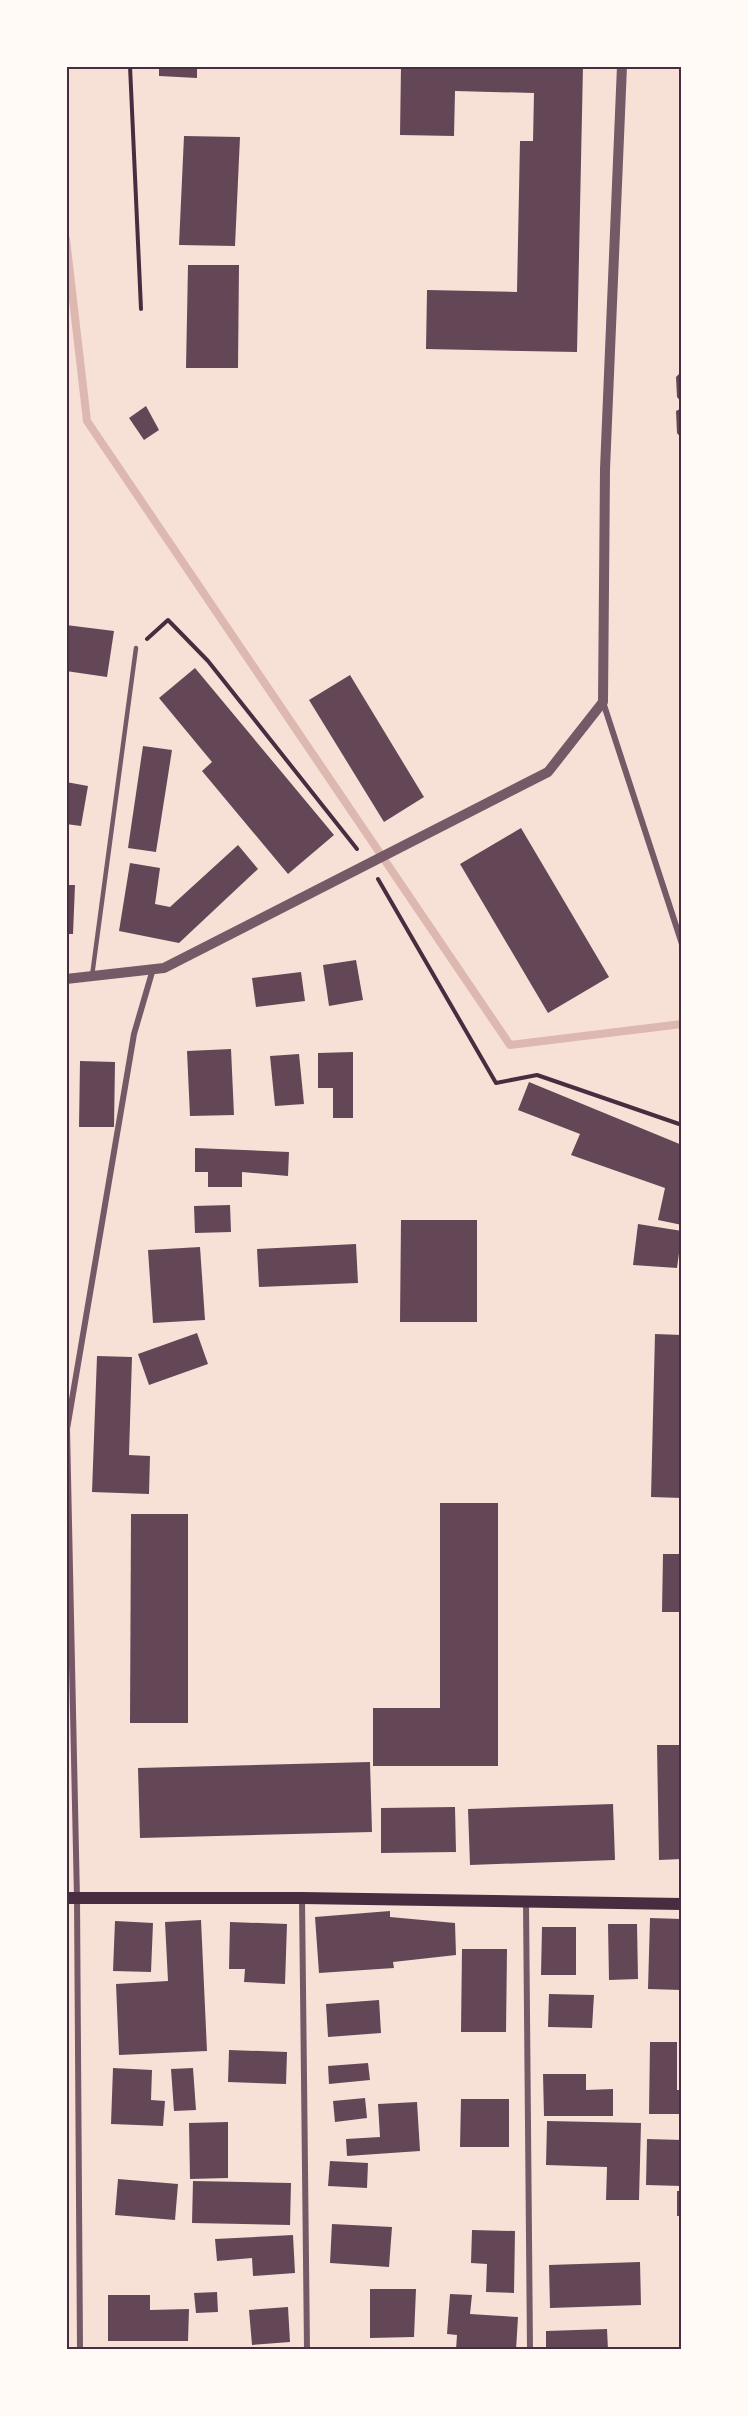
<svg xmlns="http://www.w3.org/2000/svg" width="748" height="2416" viewBox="0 0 748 2416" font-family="'Fira Sans',sans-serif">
  <rect width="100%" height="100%" fill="#f7e1d7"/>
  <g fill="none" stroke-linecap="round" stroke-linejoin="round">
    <!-- stream -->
    <path stroke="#dcb8b0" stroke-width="8" d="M66,239l21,182 423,624 172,-21"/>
  </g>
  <!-- building -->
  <g fill="#644757">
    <path d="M159,66h38v12l-38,-2z"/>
    <path d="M401,66h182l-6,286 -151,-3 1,-59 90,2 3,-151h13l1,-48 -79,-2 -1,45 -54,-1z"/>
    <path d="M184,136l56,1 -5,109 -56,-1z"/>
    <path d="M188,265h51l-1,103h-52z"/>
    <path d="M682,371v32l-5,-6 -1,-20z"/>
    <path d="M146,406l13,24 -15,10 -15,-22z"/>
    <path d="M682,408v31l-5,-6 -1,-22z"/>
    <path d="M66,625l48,6 -7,46 -41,-6z"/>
    <path d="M195,668l139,167 -46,39 -86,-103 10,-9 -53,-64z"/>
    <path d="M350,675l74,122 -40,25 -75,-122z"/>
    <path d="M143,746l29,4 -16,102 -28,-4z"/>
    <path d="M66,782l22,4 -7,40 -15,-2z"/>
    <path d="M521,828l88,149 -61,36 -88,-149z"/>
    <path d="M238,845l20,24 -79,74 -60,-12 11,-68 30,5 -5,36 15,3z"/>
    <path d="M66,885h9l-2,49h-7z"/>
    <path d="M356,960l7,40 -34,6 -6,-41z"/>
    <path d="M301,972l4,29 -49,6 -4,-29z"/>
    <path d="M231,1049l3,66 -44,1 -3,-65z"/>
    <path d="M353,1052v66h-20v-30h-15v-35z"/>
    <path d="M299,1054l5,50 -29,2 -5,-50z"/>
    <path d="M80,1061l35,1 -1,65h-35z"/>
    <path d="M529,1082l153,63v80l-24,-5 7,-32 -94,-33 9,-21 -62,-24z"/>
    <path d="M195,1148l94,4 -1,24 -46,-4v15h-34v-15h-13z"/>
    <path d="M230,1205l1,27 -36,1 -1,-27z"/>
    <path d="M401,1220h76v102h-77z"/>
    <path d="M638,1224l44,7 -5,37 -44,-3z"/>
    <path d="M356,1244l2,39 -99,4 -2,-38z"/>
    <path d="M200,1247l5,73 -52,3 -5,-73z"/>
    <path d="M197,1333l11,31 -59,21 -11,-31z"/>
    <path d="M655,1334l27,1v163l-31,-1z"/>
    <path d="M97,1356l35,1 -3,98 21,1 -1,38 -57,-2z"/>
    <path d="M440,1503h58v263h-125v-58h67z"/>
    <path d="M131,1514h57v209h-58z"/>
    <path d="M663,1554h19v58h-20z"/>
    <path d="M657,1745h25v114l-23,1z"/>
    <path d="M370,1762l2,70 -232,6 -2,-70z"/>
    <path d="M613,1804l2,56 -145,5 -2,-56z"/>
    <path d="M455,1807l1,45 -75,1v-45z"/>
    <path d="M390,1911v6l65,6 1,32 -63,7 1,6 -75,5 -4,-56z"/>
    <path d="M650,1918l32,1 -1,71 -33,-1z"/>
    <path d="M201,1920l6,131 -88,4 -3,-71 52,-3 -3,-59z"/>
    <path d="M115,1921l38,2 -2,49 -38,-1z"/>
    <path d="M230,1922l57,2 -2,60 -41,-2 1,-13h-16z"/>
    <path d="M608,1924h29l1,55 -29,1z"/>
    <path d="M542,1927h34v48h-35z"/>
    <path d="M462,1949h45l-1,83h-45z"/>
    <path d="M549,1994l45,1 -2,33 -44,-1z"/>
    <path d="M379,2000l2,33 -53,4 -2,-33z"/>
    <path d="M650,2042h27v48h5v24h-33z"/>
    <path d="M229,2050l58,2 -1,32 -58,-2z"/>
    <path d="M368,2063l2,17 -41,4 -1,-18z"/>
    <path d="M113,2068l39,2 -1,30 14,1 -2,25 -52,-2z"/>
    <path d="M193,2068l3,42 -22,1 -3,-42z"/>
    <path d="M543,2074h43v16l27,-1v27h-69z"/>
    <path d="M365,2098l2,20 -32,4 -2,-21z"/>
    <path d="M461,2099h48v48h-49z"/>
    <path d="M417,2102l3,49 -73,5 -1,-17 34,-2 -2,-33z"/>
    <path d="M547,2121l94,2 -2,77h-33l1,-33 -61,-2z"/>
    <path d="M228,2122v56l-38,1 -1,-56z"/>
    <path d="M647,2139l35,1v46l-36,-1z"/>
    <path d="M330,2161l38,2 -1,25 -39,-2z"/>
    <path d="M118,2179l60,5 -3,36 -60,-5z"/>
    <path d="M193,2181l98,2 -1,42 -98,-2z"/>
    <rect x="677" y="2191" width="5" height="25"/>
    <path d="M332,2224l60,3 -3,40 -59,-4z"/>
    <path d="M472,2230l43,1 -1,62 -28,-1 1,-28 -16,-1z"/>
    <path d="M293,2235l2,38 -42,3 -1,-18 -35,3 -2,-22z"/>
    <path d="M640,2262l1,43 -91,3 -1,-43z"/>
    <path d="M370,2289h46l-2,48 -44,1z"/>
    <path d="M217,2292l1,20 -22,1 -2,-20z"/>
    <path d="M450,2294l22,1 -2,19 48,3 -2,33h-60l1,-15 -10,-1z"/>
    <path d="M108,2295h42v15l39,-1 -1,32h-80z"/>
    <path d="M288,2307l2,35 -38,3 -3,-35z"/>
    <path d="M607,2329l1,21h-62v-19z"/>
    <path d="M231,2347v3h-61v-2z"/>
  </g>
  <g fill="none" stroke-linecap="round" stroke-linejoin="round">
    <!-- path -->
    <g stroke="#4a2c40" stroke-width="4">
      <path d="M130,66l11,243"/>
      <path d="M147,639l21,-19 40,41 149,188"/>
      <path d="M378,879l118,204 41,-8 145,50"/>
    </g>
    <!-- service -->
    <path stroke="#755966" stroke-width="4.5" d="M92,976l44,-328"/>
    <!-- minor -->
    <g stroke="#755966" stroke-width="6">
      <path d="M603,702l79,242"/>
      <path d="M302,1898l5,452"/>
      <path d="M526,1902l4,448"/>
      <path d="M80,2350l-3,-451 -10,-470 67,-395 19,-65"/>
    </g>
    <!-- tertiary -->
    <path stroke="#755966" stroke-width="10" d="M66,979l98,-11 384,-196 55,-70 2,-233 17,-403"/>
    <!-- secondary -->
    <path stroke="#4a2c40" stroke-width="12" d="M66,1898h236l380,6"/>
  </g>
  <!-- border -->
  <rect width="748" height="2416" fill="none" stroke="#fffaf5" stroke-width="135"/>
  <rect x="68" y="68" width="612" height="2280" fill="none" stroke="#4a2c40" stroke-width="2"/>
</svg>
